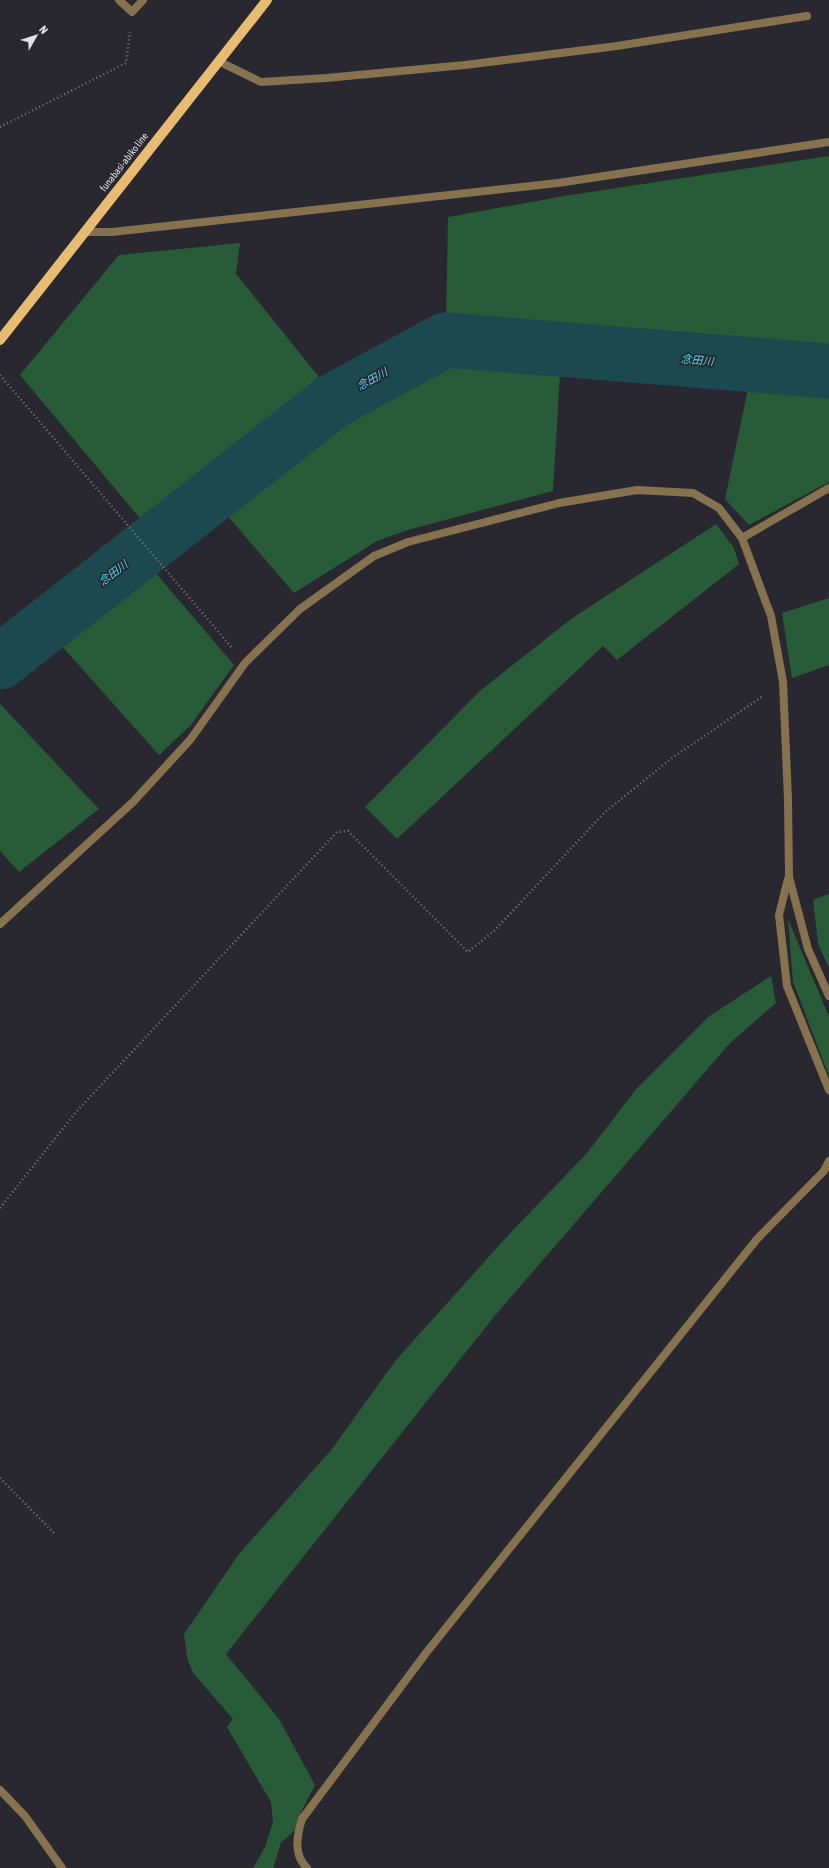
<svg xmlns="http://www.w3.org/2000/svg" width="829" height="1868" viewBox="0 0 829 1868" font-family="'Asap Condensed','Noto Sans JP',sans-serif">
  <rect width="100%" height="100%" fill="#29272f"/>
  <!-- green -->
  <g fill="#285c39">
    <path d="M829,156v205l-383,-34 2,-110 116,-21z"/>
    <path d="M240,243l-4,31 95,118 -178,142 -133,-159 99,-120z"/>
    <path d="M446,348l115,10 -8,133 -145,39 -31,11 -83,52 -75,-87 119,-100z"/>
    <path d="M751,374l74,6 4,6v96l-80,43 -24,-26z"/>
    <path d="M716,524l18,24 5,16 -122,96 -14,-14 -206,193 -32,-32 116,-117 90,-71z"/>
    <path d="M143,558l91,107 -44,61 -31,29 -108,-121z"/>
    <path d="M829,598v67l-37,13 -10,-65z"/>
    <path d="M0,704l99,105 -80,63 -19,-21z"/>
    <path d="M829,894v74l-11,-24 -5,-44z"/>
    <path d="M788,919l41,98v59l-36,-94z"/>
    <path d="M771,976l5,27 -46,40 -237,275 -267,336 53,65 36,66 -14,27 -6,18 -14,13 -8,25h-20l12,-21 8,-25 -2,-20 -44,-75 6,-8 -40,-46 -6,-16 -3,-23 55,-80 93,-105 64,-89 117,-130 74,-77 50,-65 71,-71z"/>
  </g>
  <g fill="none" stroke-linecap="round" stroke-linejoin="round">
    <!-- river -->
    <path stroke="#1c4850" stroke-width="55" d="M0,662l333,-261 112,-61 384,31"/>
    <!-- path -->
    <g stroke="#7a797f" stroke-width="2.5" stroke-dasharray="1 3" stroke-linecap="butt">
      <path d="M0,127l126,-64 4,-31"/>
      <path d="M0,375l233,274"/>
      <path d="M0,1208l76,-96 261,-280 11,-1 120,121 26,-21 111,-119 67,-54 91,-62"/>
      <path d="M0,1478l54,55"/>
    </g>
    <!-- lane -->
    <g stroke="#877250" stroke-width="8">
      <path d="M119,0l13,12 11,-12"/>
      <path d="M218,61l43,21 65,-4 139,-13 152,-19 190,-30"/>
    </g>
    <!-- street -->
    <g stroke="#877250" stroke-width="8">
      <path d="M84,232h28l446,-49 271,-41"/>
      <path d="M742,538l87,-50"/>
      <path d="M788,879l-9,36 8,71 42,104"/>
      <path d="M0,924l133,-122 57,-62 55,-77 55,-54 74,-53 34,-14 151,-39 78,-13 56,3 26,15 23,30 29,78 12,66 5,117 1,78 19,72 21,47"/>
      <path d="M0,1790l25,26 37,52"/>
      <path d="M307,1868c-14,-13 -10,-33 -5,-49l124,-166 331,-414 67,-68 5,-10"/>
    </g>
    <!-- primary -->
    <path stroke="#e7bb71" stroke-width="10" d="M0,340l267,-340"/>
  </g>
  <g text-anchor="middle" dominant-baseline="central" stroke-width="3.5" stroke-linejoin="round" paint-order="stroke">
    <!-- street labels -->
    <g font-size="10" fill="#e1e0e5" stroke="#29272f">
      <text transform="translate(124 162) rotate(-52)">funabasi-abiko line</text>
    </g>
    <!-- water labels -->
    <g font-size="11" font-style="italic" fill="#49d7f0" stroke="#29272f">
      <text transform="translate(697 360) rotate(5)">念田川</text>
      <text transform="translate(372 379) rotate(-29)">念田川</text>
      <text transform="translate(113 573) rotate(-38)">念田川</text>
    </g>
  </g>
  <!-- north arrow -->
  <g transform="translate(36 36) rotate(51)" stroke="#29272f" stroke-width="3" paint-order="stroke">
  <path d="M0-3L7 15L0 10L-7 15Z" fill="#e1e0e5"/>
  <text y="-6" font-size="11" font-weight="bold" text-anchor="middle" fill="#e1e0e5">N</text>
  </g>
</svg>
